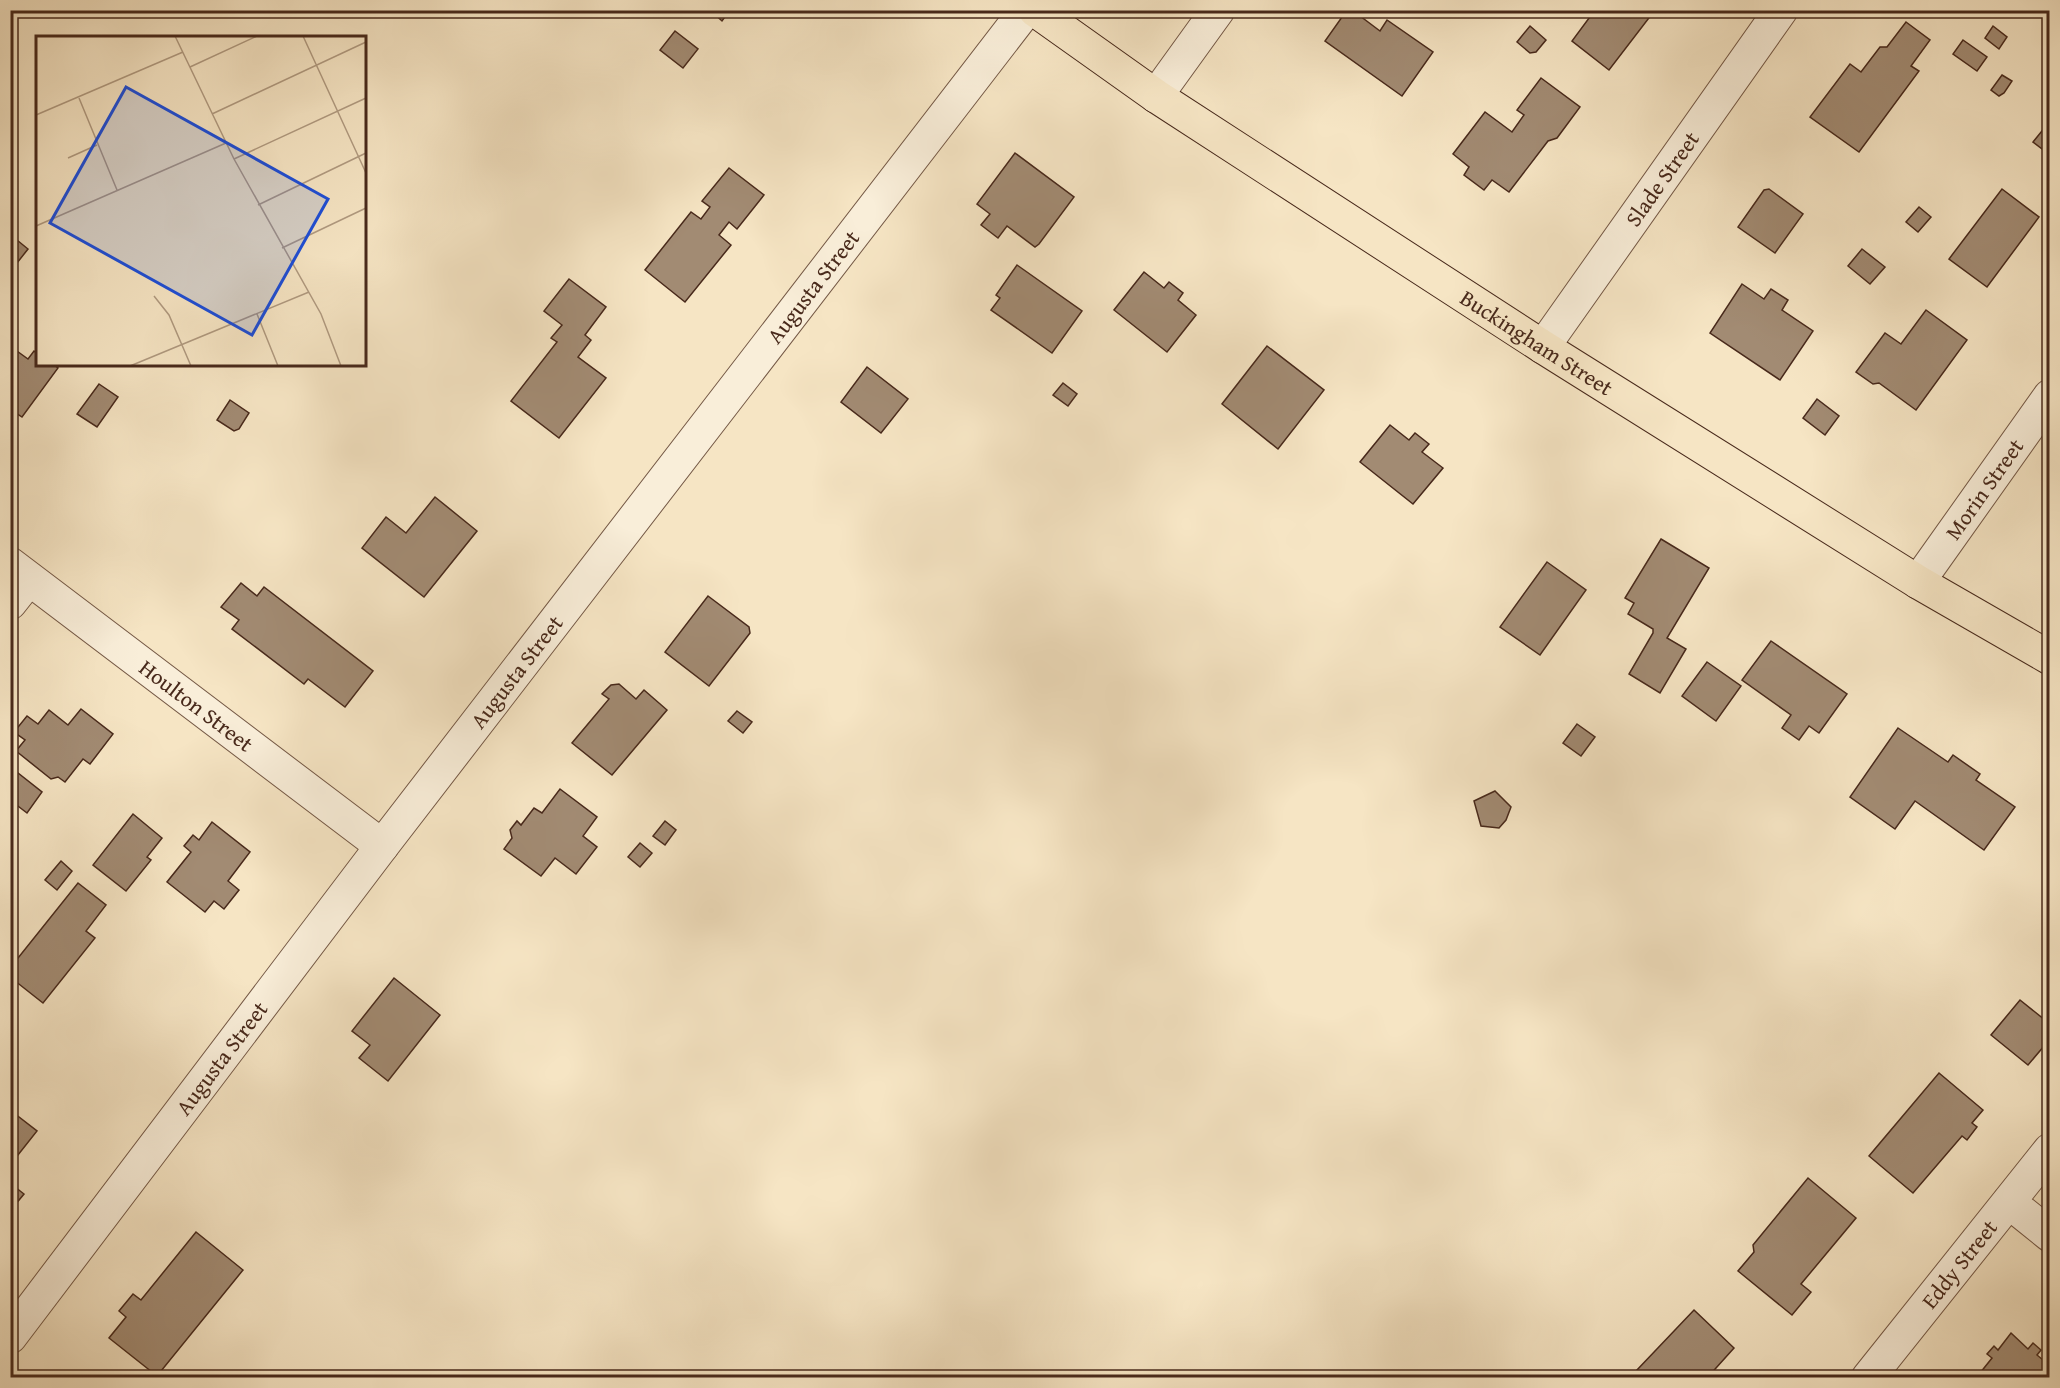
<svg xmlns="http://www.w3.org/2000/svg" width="2060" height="1388" viewBox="0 0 2060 1388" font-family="'Gentium Book Plus',serif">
  <rect width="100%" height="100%" fill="#f6e5c4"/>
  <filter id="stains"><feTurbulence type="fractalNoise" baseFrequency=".00333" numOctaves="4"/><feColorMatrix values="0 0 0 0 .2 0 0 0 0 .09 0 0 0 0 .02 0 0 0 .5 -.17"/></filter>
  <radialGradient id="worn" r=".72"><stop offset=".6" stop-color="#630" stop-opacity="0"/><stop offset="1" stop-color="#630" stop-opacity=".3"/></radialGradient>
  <!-- building -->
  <g fill="#a28b73" stroke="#48291b" stroke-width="1.5">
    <path d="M710,10h20l-8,11z"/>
    <path d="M1347,10h5l28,21 7,-11 46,32 -31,44 -77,-55z"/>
    <path d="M1595,10h60l-46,60 -37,-29z"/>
    <path d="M1906,22l24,18 -19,26 8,5 -60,81 -49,-35 40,-53 11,8 19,-25h7z"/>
    <path d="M1530,26l16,14 -10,12 -6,1 -13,-11z"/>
    <path d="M1993,26l14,11 -8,12 -14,-11z"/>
    <path d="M675,31l23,18 -15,19 -23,-18z"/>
    <path d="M1963,40l24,17 -10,14 -24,-17z"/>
    <path d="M2002,75l10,6 -8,12 -5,3 -8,-6z"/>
    <path d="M1541,78l39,29 -23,31 -9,3 -39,51 -17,-12 -8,10 -20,-15 5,-8 -16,-13 32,-42 27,20 12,-17 -7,-5z"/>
    <path d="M2050,121v34l-17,-13z"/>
    <path d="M1015,153l59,44 -35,47 -4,3 -28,-21 -9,12 -17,-13 9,-11 -13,-10z"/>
    <path d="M729,168l35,27 -27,34 -8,-7 -10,13 12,10 -46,57 -40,-32 46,-58 10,7 9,-12 -8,-6z"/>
    <path d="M1769,189l34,25 -28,39 -37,-26 26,-37z"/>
    <path d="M2002,189l37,28 -52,70 -38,-28z"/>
    <path d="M1919,207l12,10 -13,15 -12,-10z"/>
    <path d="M12,236l16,13 -11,14 -7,-5z"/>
    <path d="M1862,249l23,18 -15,17 -22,-18z"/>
    <path d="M1017,265l65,46 -30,42 -61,-43 9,-12 -4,-3z"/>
    <path d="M1144,272l20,16 5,-6 14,11 -5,7 18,15 -29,37 -53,-42z"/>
    <path d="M569,279l37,28 -21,28 6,5 -13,17 28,21 -47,60 -48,-37 46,-59 -6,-4 11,-13 -18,-14z"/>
    <path d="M1742,284l22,15 7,-10 17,11 -6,10 31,21 -33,49 -70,-47z"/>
    <path d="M1926,310l41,30 -51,70 -37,-27 -6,1 -17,-12 29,-39 16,11z"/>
    <path d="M10,346l18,13 6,-8 4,3v10h15l5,4 -36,49 -12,-8z"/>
    <path d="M1267,346l57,44 -46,59 -56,-45z"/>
    <path d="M867,367l41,32 -27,34 -40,-31z"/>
    <path d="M1063,383l14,11 -9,12 -15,-11z"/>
    <path d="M99,384l19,13 -21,30 -20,-13z"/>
    <path d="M1817,399l22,17 -14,19 -22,-17z"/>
    <path d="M230,400l19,13 -10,16 -5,2 -17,-11z"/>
    <path d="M1390,425l19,15 6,-7 14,11 -7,8 21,16 -30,36 -53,-42z"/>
    <path d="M435,497l42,34 -53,66 -62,-49 24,-31 20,16z"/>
    <path d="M1661,539l48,29 -42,70 19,11 -26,44 -31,-19 24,-41v-4l-25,-15 6,-11 -9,-5z"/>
    <path d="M1547,562l39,28 -46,65 -40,-28z"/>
    <path d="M241,583l16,13 7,-9 109,84 -28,36 -37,-28 -4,5 -72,-55 7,-9 -18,-13z"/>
    <path d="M708,596l41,31 1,6 -41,53 -44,-34z"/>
    <path d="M1771,641l76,53 -28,39 -10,-7 -10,14 -17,-12 9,-13 -49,-35z"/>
    <path d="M1707,662l34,24 -25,35 -34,-25z"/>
    <path d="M619,684l17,15 8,-9 23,20 -55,65 -40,-32 37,-44 -7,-5 9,-9z"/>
    <path d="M81,709l32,25 -23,30 -7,-5 -18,23 -7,-5 -7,2 -35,-28 9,-11 -11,-8 13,-16 11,8 11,-14 19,15z"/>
    <path d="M737,711l15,11 -9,11 -15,-12z"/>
    <path d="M1577,724l18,13 -14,19 -18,-13z"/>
    <path d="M1898,728l50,34 5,-7 27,19 -4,6 39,27 -31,43 -69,-49 -20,28 -45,-32z"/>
    <path d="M13,769l29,23 -15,21 -17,-13v-28z"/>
    <path d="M560,789l37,28 -14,19 14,11 -21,27 -21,-16 -14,18 -37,-27 8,-11 -2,-8 7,-9 4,4 13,-17 8,5z"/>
    <path d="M1495,791l16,16 -5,13 -7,8 -18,-2 -7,-25z"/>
    <path d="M133,814l29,24 -15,19 4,3 -25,31 -33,-26z"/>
    <path d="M665,821l11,9 -11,15 -12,-9z"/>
    <path d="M212,822l38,30 -22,29 11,9 -15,19 -10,-8 -9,11 -38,-30 24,-30 -7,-6 9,-11 6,5z"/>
    <path d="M640,843l12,10 -12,14 -12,-10z"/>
    <path d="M61,861l11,10 -15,19 -12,-10z"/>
    <path d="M78,883l28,22 -20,26 9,7 -52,65 -33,-26v-9z"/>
    <path d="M394,978l46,37 -52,66 -29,-23 11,-13 -18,-14z"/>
    <path d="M2020,1000l30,24v15l-22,26 -37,-30z"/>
    <path d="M1939,1073l44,37 -11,13 5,4 -10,13 -5,-4 -49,57 -44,-37z"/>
    <path d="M10,1110l27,21 -27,34z"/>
    <path d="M1808,1178l48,40 -55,66 10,8 -19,23 -54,-44 16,-19 -1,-7z"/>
    <path d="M10,1183l14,11 -14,17z"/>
    <path d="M196,1232l47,38 -86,106 -48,-38 17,-21 -7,-6 14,-17 8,6z"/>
    <path d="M1694,1310l40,38 -27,30h-64l-7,-7z"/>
    <path d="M2011,1333l17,16 5,-6 8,7 -4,5 12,10 -11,13h-62l16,-20 -5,-4 7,-8 4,4z"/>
  </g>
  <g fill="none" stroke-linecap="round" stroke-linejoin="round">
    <defs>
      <g id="minor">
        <path d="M1156,96l62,-86"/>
        <path id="s1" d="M1543,347l238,-337"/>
        <path id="s2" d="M10,564l372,282"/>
        <path id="s3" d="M1918,582l132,-186"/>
        <path d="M10,603l19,-24"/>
        <path d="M2009,1202l41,33"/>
        <path id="s4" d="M10,1337l372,-491 644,-836"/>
        <path id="s5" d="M1868,1378l182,-228"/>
      </g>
      <g id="major">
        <path id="s6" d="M1035,10l121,86 387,251 375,235 132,76"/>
      </g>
    </defs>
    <!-- minor casing -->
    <use href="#minor" stroke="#745845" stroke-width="35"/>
    <!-- major casing -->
    <use href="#major" stroke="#48291b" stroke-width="35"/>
    <!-- minor -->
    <use href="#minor" stroke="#f9eed9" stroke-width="33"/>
    <!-- major -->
    <use href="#major" stroke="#f6e5c4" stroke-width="33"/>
  </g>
  <g text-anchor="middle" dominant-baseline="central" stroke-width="4.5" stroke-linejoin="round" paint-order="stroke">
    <!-- street labels -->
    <g font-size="22" fill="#48291b" stroke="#f9eed9">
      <text stroke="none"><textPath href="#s1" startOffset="206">Slade Street</textPath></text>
      <text stroke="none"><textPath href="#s4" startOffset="1322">Augusta Street</textPath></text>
      <text stroke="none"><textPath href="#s6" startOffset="602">Buckingham Street</textPath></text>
      <text stroke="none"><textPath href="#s3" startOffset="114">Morin Street</textPath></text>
      <text stroke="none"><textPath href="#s4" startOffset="836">Augusta Street</textPath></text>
      <text stroke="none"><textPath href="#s2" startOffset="234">Houlton Street</textPath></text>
      <text stroke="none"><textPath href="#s4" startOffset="350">Augusta Street</textPath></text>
      <text stroke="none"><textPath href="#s5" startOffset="146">Eddy Street</textPath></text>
    </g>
  </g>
  <!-- overview -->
  <g transform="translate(36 36)">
    <rect width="330" height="330" fill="#f6e5c4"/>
    <path fill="none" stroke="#b09a80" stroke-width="1.5" d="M139,0l59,123 87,155 20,52M267,0l63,137M154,31l67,-31M43,62l38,92M176,78l154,-72M0,79l147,-63M32,122l29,-13M198,123l132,-61M222,169l108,-52M0,190l190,-83M246,212l84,-40M118,260l15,19 22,51M221,278l21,52M94,330l179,-74"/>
    <path fill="#1d4ed8" fill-opacity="0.15" stroke="#1d4ed8" stroke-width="3" d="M90,51l202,112 -76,136 -202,-112z"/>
    <rect width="330" height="330" fill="none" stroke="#48291b" stroke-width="3"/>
  </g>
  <!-- margin -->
  <rect width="2060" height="1388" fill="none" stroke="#f6e5c4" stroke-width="36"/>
  <rect x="12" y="12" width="2036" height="1364" fill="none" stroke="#48291b" stroke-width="3"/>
  <rect x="18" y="18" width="2024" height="1352" fill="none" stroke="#48291b" stroke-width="1.5"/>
  <rect width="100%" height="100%" filter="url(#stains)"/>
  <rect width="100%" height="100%" fill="url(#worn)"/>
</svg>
